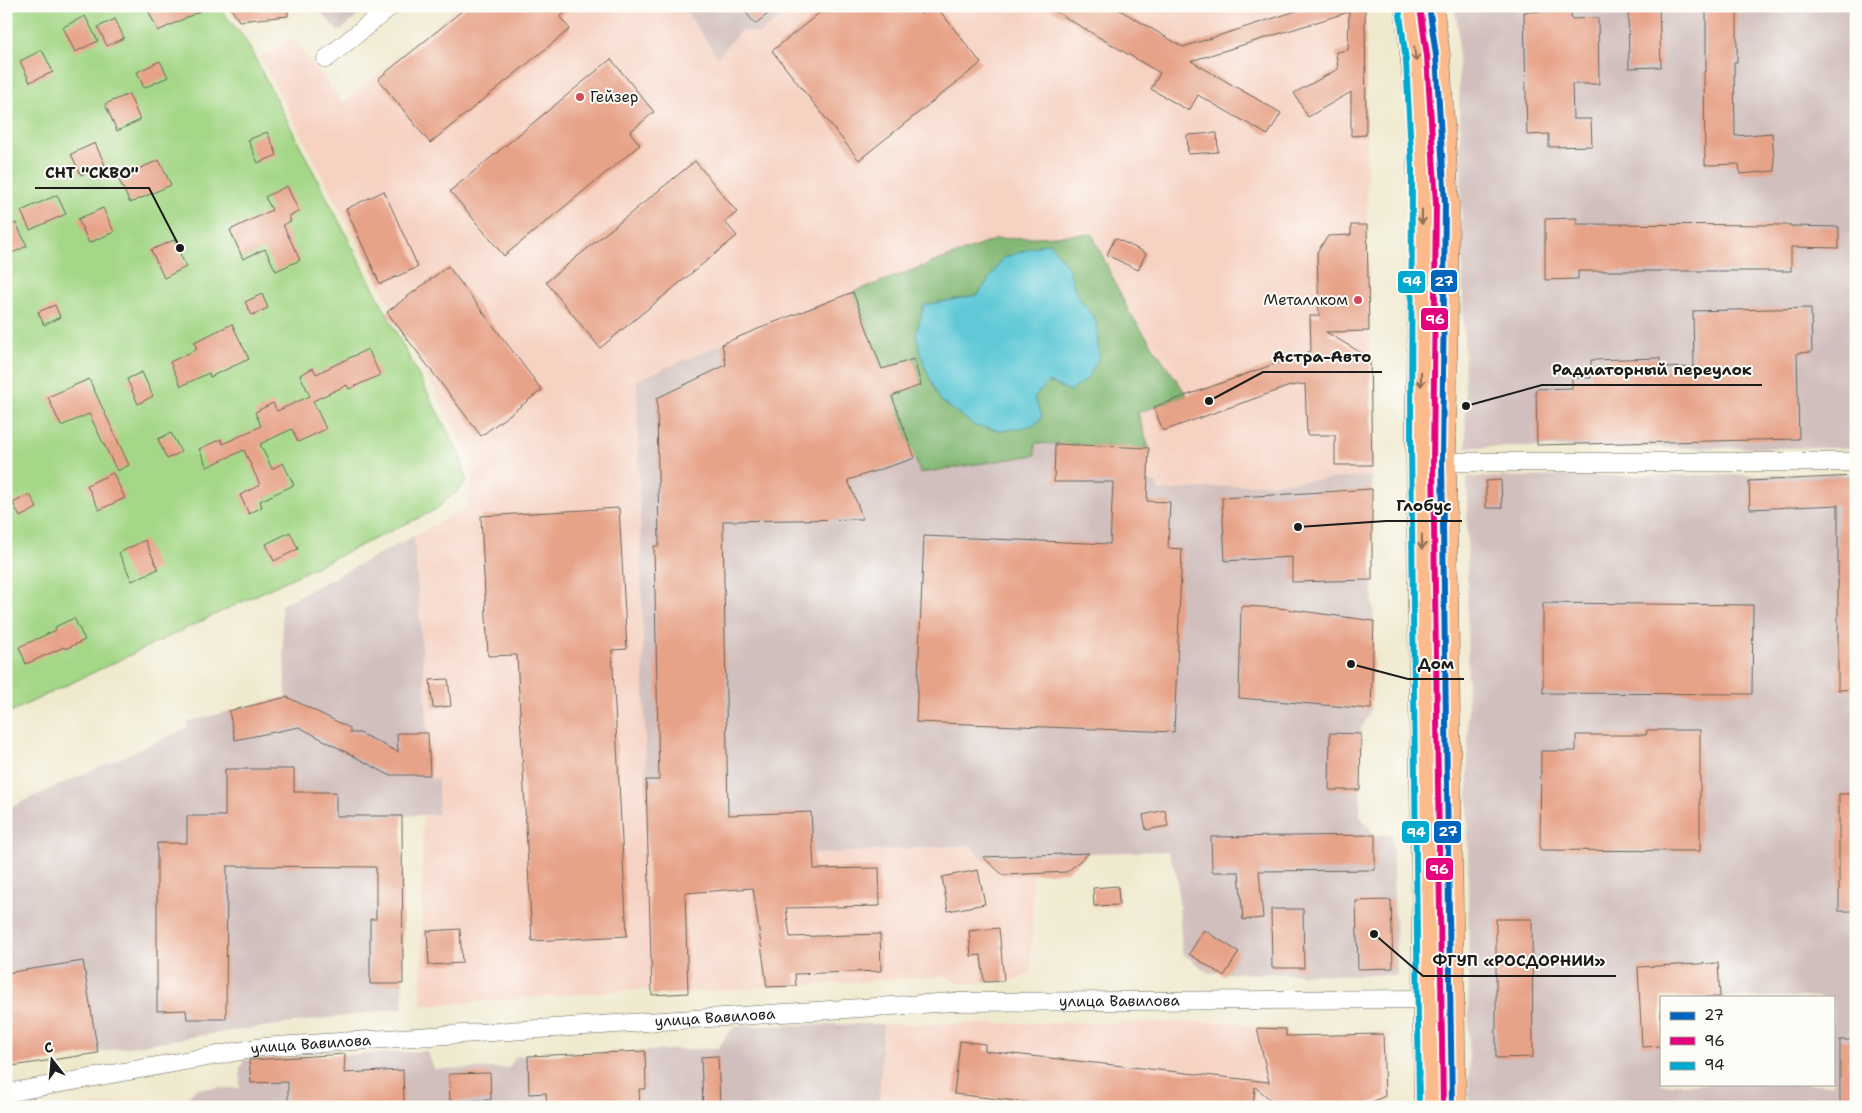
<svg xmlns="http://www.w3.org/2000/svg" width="1862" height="1113" viewBox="0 0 1862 1113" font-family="'Shantell Sans',sans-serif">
  <rect width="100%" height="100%" fill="#fdfcf7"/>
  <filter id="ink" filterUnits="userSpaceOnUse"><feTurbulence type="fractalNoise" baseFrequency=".02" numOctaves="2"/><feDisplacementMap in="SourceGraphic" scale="10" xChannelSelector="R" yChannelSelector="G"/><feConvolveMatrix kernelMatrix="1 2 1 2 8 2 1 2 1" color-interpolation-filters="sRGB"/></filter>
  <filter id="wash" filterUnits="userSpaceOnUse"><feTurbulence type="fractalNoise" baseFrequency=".0096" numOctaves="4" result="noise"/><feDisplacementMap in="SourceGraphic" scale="20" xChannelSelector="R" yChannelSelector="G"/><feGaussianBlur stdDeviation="1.12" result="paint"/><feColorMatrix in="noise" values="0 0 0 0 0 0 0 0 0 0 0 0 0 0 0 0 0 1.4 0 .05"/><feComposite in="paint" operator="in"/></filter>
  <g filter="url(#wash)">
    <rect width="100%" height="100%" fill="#efe9ce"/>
    <!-- built -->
    <g fill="#f6d2c3">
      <path d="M459,6h223l36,51 21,-25 9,-1 11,3 36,-28h570l1,138 6,332 -214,15 -1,-8 -9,-1 1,-34 -11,-35 49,-18 -58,-83 -37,-78 -95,5 -227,85 -122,540 321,-19 34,30 30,-2 -2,100 -12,6 -60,5 -14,-8 -293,19 -2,-6 -229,17 2,-191 15,-2 -8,-35 -2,-45 -14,-197 53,-28 5,-24 -2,-27 -210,-400 33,-18 50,64z"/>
      <path d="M1233,1022l53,14 104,-3 2,74h-513l4,-83z"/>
      <path d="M141,1099l1,6 42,-4 1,6h-100z"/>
    </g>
    <!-- industrial -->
    <g fill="#d1bfbd" fill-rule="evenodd">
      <path d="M315,6h54l-30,26z"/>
      <path d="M682,6h113l-36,28 -11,-3 -9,1 -21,25z"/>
      <path d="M1454,6h402v442l-390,-1 -8,-419z"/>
      <path d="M853,292l29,77 32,-10 7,26 -29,11 28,77 115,-18 -1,-12 115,5 -1,34 9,1 1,8 214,-15v104l2,41 -3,88 -10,20 -1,87 15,19 17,-1 5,141 -188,-2 -27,-20 -5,-77 -9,-25 -79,2 -22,18 -64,4 -34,-30 -321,19 -11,-484 133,-56z"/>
      <path d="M1856,474v633h-387l-2,-630zM1661,997h172v87h-172z"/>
      <path d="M414,536l14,197 2,45 8,2v34l-36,2 1,192 -199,27 -198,32v-258l181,-81v-6l99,-25 -5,-92z"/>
      <path d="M883,1024l-4,83h-694l-1,-6 13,-13h43v-20l4,-8 183,-9 7,18 75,-1 7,-12 202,-8 16,-22z"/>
    </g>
    <!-- green -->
    <path fill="#a4d787" stroke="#607a52" d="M6,6h211l28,33 216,419 6,24 -32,28 -429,204z"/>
    <!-- forest -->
    <path fill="#83b874" stroke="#506a48" d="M1092,234l37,78 58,83 -49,18 11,35 -114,-5v12l-115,18 -28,-77 29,-12 -7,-25 -32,10 -29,-77 144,-53z"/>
    <!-- water -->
    <path fill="#5ec9d7" stroke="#3d727a" d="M1049,242l20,27 7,24 20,28 3,37 -12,21 -17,12 -21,-9 -15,15 8,19 -7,9 -32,6 -28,-5 -35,-26 -16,-35 -8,-31 8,-29 54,-10 25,-37z"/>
    <g id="blocks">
      <!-- building -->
      <g fill="#e7a388">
        <path d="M146,6h65l-53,25z"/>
        <path d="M229,6h59v10l-49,5z"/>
        <path d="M468,6h105l-13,11 10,12 -140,114 -52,-64z"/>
        <path d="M741,6h37l-23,18z"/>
        <path d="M828,6h86l6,8 10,-8h6l45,57 -122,97 -87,-109z"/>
        <path d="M1046,6h67l70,41 129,-41h53l1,129 -15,1v-44l-43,25 -14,-24 44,-24 -2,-17 12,-2 1,-38 -158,49 90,52 -13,22 -70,-40 -9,16 -38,-22 9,-16z"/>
        <path d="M1628,6h31l2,61 -32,1z"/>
        <path d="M1706,6h31v56h-3l1,74 37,-3 3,38 -35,3 -1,-10 -34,1 -1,-94h2z"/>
        <path d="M1571,11v8l27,-1 1,66h-27l1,35h18l1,27 -43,1v-13l-22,1 -3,-123z"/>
        <path d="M85,16l13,25 -23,11 -12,-25z"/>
        <path d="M115,19l9,19 -17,8 -9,-19z"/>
        <path d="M42,50l11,22 -23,10 -10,-21z"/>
        <path d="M611,59l43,53 -24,20 10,13 -136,111 -54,-65z"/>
        <path d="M160,61l8,16 -24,11 -7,-16z"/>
        <path d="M129,94l11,26 -23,11 -12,-27z"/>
        <path d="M267,132l10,23 -19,8 -10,-23z"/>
        <path d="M1217,133l1,19 -30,2 -1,-19z"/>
        <path d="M95,143l10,22 -24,10 -10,-21z"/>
        <path d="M159,160l12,25 -41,18 -12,-25z"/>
        <path d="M695,161l42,51 -12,10 12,14 -137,112 -54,-66z"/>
        <path d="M287,186l12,26 -10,4 2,5 -8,4 17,35 -24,11 -11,-22 -22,10 -13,-29 42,-20 -7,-13z"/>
        <path d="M384,191l34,76 -38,17 -34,-75z"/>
        <path d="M57,195l9,19 -36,16 -9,-19z"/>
        <path d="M103,208l11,24 -25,11 -11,-24z"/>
        <path d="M1577,218v6l214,1v1l48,1v21l-48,-1v24h-213v8l-33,1v-61z"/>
        <path d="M16,223l11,23 -21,10v-28z"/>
        <path d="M1351,225h16l2,106 -43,1 44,26 2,107h-37v-30h-28l-2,-51 -15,2 -127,45 -9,-24 157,-56 -1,-35h9l-2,-64 11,-16 23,-1z"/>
        <path d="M1115,238l31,15 -8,17 -31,-15z"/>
        <path d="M174,240l12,27 -22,11 -13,-28z"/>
        <path d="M448,266l94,124 -61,46 -94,-124z"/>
        <path d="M853,292l29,77 32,-10 7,26 -29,11 23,62 -67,22 15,39 -140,2 5,294 83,-3 3,57 65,-1 1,38 -94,2 4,29 90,-3 1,37 -86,3 1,12 -29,1 -14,-99 -68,5 3,100 -36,2 -6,-215h13l-5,-234h5l-2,-148 69,-33 -4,-21 48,-20z"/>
        <path d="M262,294l6,14 -16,7 -7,-13z"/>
        <path d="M55,305l5,12 -16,8 -6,-13z"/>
        <path d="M1811,308l1,44 -15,1 2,86 -262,6 -1,-56 36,-1v-10h19v-18l69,-2v10l34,-1 -1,-56z"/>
        <path d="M232,324l17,35 -39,18 -1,-4 -28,13 -11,-24 27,-13 -3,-7z"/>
        <path d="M368,349l12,26 -31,14 -2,-4 -34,16 13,28 -28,13 -6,-13 -32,15 12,25 11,-6 11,22 -34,16 2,6 -13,7 -9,-19 20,-10 -16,-35 -37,17 -8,-18 22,-10 2,5 38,-18 -6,-14 18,-9 4,8 33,-15 -10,-21 13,-7 3,6z"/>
        <path d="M142,372l11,24 -15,8 -11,-25z"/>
        <path d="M89,379l40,86 -12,6 -28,-57 -28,12 -13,-29z"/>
        <path d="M171,433l10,19 -14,7 -9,-20z"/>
        <path d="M1055,444l94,4 -2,53 23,1 -2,46 14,1 -8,183 -258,-10 8,-186 186,8 3,-62h-59z"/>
        <path d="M113,473l12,25 -26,12 -12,-25z"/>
        <path d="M1856,476v213l-18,1v-185l-88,4 -1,-28z"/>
        <path d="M1501,480l1,28h-16v-27z"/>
        <path d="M1372,489v91l-80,2v-25l-67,4 -3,-63z"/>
        <path d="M30,494l7,14 -17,9 -7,-14z"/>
        <path d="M619,508l8,141 -15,1 15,286 -95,5 -15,-286 -29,1 -7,-140z"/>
        <path d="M290,532l8,17 -24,12 -8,-17z"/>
        <path d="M145,540l13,29 -26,12 -13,-28z"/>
        <path d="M1543,603l210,2 -1,89 -209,-1z"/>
        <path d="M1241,606l38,2 95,13 -3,88 -132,-11z"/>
        <path d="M74,618l11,22 -20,9 -1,-2 -38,17 -7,-17 37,-17 -1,-3z"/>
        <path d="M448,679l3,27 -18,2 -3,-28z"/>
        <path d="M287,697l63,31v5h10l38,19 -1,-19h31l2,42h-41l-90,-48 -64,13 -6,-29z"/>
        <path d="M1647,730h53v121l-160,-1 1,-99h35v-16h70z"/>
        <path d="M1330,733l31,1 -1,56h-31z"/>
        <path d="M225,769h69v23h42v24h66l1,168h-33v-65h6v-52l-149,-1 -1,153h-39l-1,-9 -29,1v-168h30v-27h38z"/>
        <rect x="1839" y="794" width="17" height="117"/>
        <path d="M1165,810l3,16 -22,4 -3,-15z"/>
        <path d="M1375,835v35l-116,1 4,47 -20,2 -4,-48h-27l-1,-35z"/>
        <path d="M1089,853l-22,19 -61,3h-3l-20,-18z"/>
        <path d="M978,870l7,34 -37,7 -6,-34z"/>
        <path d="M1118,886l1,19 -25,1 -1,-18z"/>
        <path d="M1391,900l2,68 -35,1 -2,-68z"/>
        <path d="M1271,909h32l1,59h-32z"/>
        <path d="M1496,919h36l1,138 -37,1z"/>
        <path d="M999,928l5,53 -20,1 -3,-27 -10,1 -2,-25z"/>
        <path d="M460,929l2,34 -33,2 -2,-34z"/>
        <path d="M1204,930l35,22 -15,24 -35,-22z"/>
        <path d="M83,961l15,92 -92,14v-94z"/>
        <path d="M1718,963l2,34h-59v49l-19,1 -4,-80z"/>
        <path d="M1257,1028l29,1v7l97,-2 2,62 -24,11h-81l-25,-20 -2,20h-184l-115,-13 6,-53 25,3v7l284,31z"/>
        <rect x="1840" y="1040" width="16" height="67"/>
        <path d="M645,1051l1,38h-7l1,18h-93l-1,-14 -17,1 -1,-38z"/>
        <path d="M345,1054l-1,19 59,-3 1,37h-116v-25l-37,1 -2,-23z"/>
        <path d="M718,1056l2,51h-17l-2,-50z"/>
        <path d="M490,1073l1,27 -41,1 -1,-27z"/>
      </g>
    </g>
  </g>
  <g filter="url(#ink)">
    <use href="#blocks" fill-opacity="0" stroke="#66645a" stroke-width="1"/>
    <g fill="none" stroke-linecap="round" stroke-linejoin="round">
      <defs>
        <g id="minor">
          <path d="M326,59l65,-53"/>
          <path d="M1434,462h422"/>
          <path id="s1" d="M6,1093l256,-46 691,-45 474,-3"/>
        </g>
        <g id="primary">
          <path d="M1408,6c22,144 11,291 12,437 2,221 7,442 8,664"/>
          <path d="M1429,6l7,49 9,149 -3,258 10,645"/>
        </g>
      </defs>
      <!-- minor casing -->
      <use href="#minor" stroke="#66645a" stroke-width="19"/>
      <!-- primary casing -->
      <use href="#primary" stroke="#66645a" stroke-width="29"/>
      <!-- minor -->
      <use href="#minor" stroke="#fff" stroke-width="18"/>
      <!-- primary -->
      <use href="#primary" stroke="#fbbb8c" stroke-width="28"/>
      <defs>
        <path id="bus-1" d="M1429,6l7,49 9,149 -3,258 10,645"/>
        <path id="bus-2" d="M1420,7l7,49 9,148 -3,258 10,645"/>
        <path id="bus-3" d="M1399,7l7,54 6,108 -1,274 8,664"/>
      </defs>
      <!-- bus-1 casing -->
      <use href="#bus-1" stroke="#fdfcf7" stroke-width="10"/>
      <!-- bus-2 casing -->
      <use href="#bus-2" stroke="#fdfcf7" stroke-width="10"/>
      <!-- bus-3 casing -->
      <use href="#bus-3" stroke="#fdfcf7" stroke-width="10"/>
      <!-- bus-1 -->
      <use href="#bus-1" stroke="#0065bd" stroke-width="6"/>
      <!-- bus-2 -->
      <use href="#bus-2" stroke="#e5007d" stroke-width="6"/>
      <!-- bus-3 -->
      <use href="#bus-3" stroke="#00a9ce" stroke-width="6"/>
    </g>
    <!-- one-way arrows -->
    <defs><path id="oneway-shaft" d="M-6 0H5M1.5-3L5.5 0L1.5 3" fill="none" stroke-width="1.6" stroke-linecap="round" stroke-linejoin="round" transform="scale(1.25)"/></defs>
    <g stroke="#8c6c54">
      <use href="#oneway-shaft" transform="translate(1415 54) rotate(84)"/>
      <use href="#oneway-shaft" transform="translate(1422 217) rotate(90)"/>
      <use href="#oneway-shaft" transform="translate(1421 379) rotate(90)"/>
      <use href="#oneway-shaft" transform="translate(1422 542) rotate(89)"/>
    </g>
  </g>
  <!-- markers -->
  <g fill="#d1495b" stroke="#fdfcf7" stroke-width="2">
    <circle cx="580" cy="97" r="5"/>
    <circle cx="1358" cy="300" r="5"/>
  </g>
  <g text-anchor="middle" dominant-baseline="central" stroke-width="4" stroke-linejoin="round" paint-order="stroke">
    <!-- poi labels -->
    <g font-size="15" fill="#1c1c1c" stroke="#fdfcf7" text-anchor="start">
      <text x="590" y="97">Гейзер</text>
      <text x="1348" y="300" text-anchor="end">Металлком</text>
    </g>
    <!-- street labels -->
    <g font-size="15" fill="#1c1c1c" stroke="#fdfcf7">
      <text stroke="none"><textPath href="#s1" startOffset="1119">улица Вавилова</textPath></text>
      <text stroke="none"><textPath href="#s1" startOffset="714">улица Вавилова</textPath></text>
      <text stroke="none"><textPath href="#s1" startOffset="309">улица Вавилова</textPath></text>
    </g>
  </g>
  <!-- callouts -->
  <path fill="none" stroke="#1c1c1c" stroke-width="2" d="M180 248L149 188H35M1209 401L1263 372H1382M1466 406L1542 385H1762M1298 527L1386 521H1462M1351 664L1408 679H1464M1374 934L1423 976H1616"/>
  <g fill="#1c1c1c" stroke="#fdfcf7" stroke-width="2">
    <circle cx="180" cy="248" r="5"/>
    <circle cx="1209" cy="401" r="5"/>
    <circle cx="1466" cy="406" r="5"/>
    <circle cx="1298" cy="527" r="5"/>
    <circle cx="1351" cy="664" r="5"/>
    <circle cx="1374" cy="934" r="5"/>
  </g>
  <g font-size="16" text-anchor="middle" font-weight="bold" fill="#1c1c1c" stroke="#fdfcf7" stroke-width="4" stroke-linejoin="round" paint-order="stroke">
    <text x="92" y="178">СНТ "СКВО"</text>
    <text x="1322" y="362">Астра-Авто</text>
    <text x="1652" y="375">Радиаторный переулок</text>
    <text x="1424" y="511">Глобус</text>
    <text x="1436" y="669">Дом</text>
    <text x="1519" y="966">ФГУП «РОСДОРНИИ»</text>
  </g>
  <g stroke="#fdfcf7" stroke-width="2">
    <rect x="1430" y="269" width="28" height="24" rx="5" fill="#0065bd"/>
    <rect x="1397" y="270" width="29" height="24" rx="5" fill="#00a9ce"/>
    <rect x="1420" y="307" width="29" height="24" rx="5" fill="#e5007d"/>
    <rect x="1433" y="820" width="29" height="24" rx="5" fill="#0065bd"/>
    <rect x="1401" y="820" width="29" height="24" rx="5" fill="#00a9ce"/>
    <rect x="1425" y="857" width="29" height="24" rx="5" fill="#e5007d"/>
  </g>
  <g font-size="14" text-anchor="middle" font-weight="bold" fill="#fff">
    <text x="1444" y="286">27</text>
    <text x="1412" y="286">94</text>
    <text x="1435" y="324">96</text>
    <text x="1448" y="836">27</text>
    <text x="1416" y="837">94</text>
    <text x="1439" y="874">96</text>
  </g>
  <!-- margin -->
  <rect width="1862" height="1113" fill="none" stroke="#fdfcf7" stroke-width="25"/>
  <!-- legend -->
  <rect x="1660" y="996" width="175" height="90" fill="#fdfcf7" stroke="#a3a29f"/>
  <rect x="1670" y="1012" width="25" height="8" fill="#0065bd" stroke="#a3a29f"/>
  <text x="1704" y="1020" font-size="15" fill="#1c1c1c">27</text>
  <rect x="1670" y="1037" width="25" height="8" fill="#e5007d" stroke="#a3a29f"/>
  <text x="1704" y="1046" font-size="15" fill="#1c1c1c">96</text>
  <rect x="1670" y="1062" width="25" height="8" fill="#00a9ce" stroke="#a3a29f"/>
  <text x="1704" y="1070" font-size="15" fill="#1c1c1c">94</text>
  <!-- north arrow -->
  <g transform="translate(52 1060) rotate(344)" stroke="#fdfcf7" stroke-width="4" paint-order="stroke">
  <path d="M0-4L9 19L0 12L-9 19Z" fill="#1c1c1c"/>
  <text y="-8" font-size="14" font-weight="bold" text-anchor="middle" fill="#1c1c1c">С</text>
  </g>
</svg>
